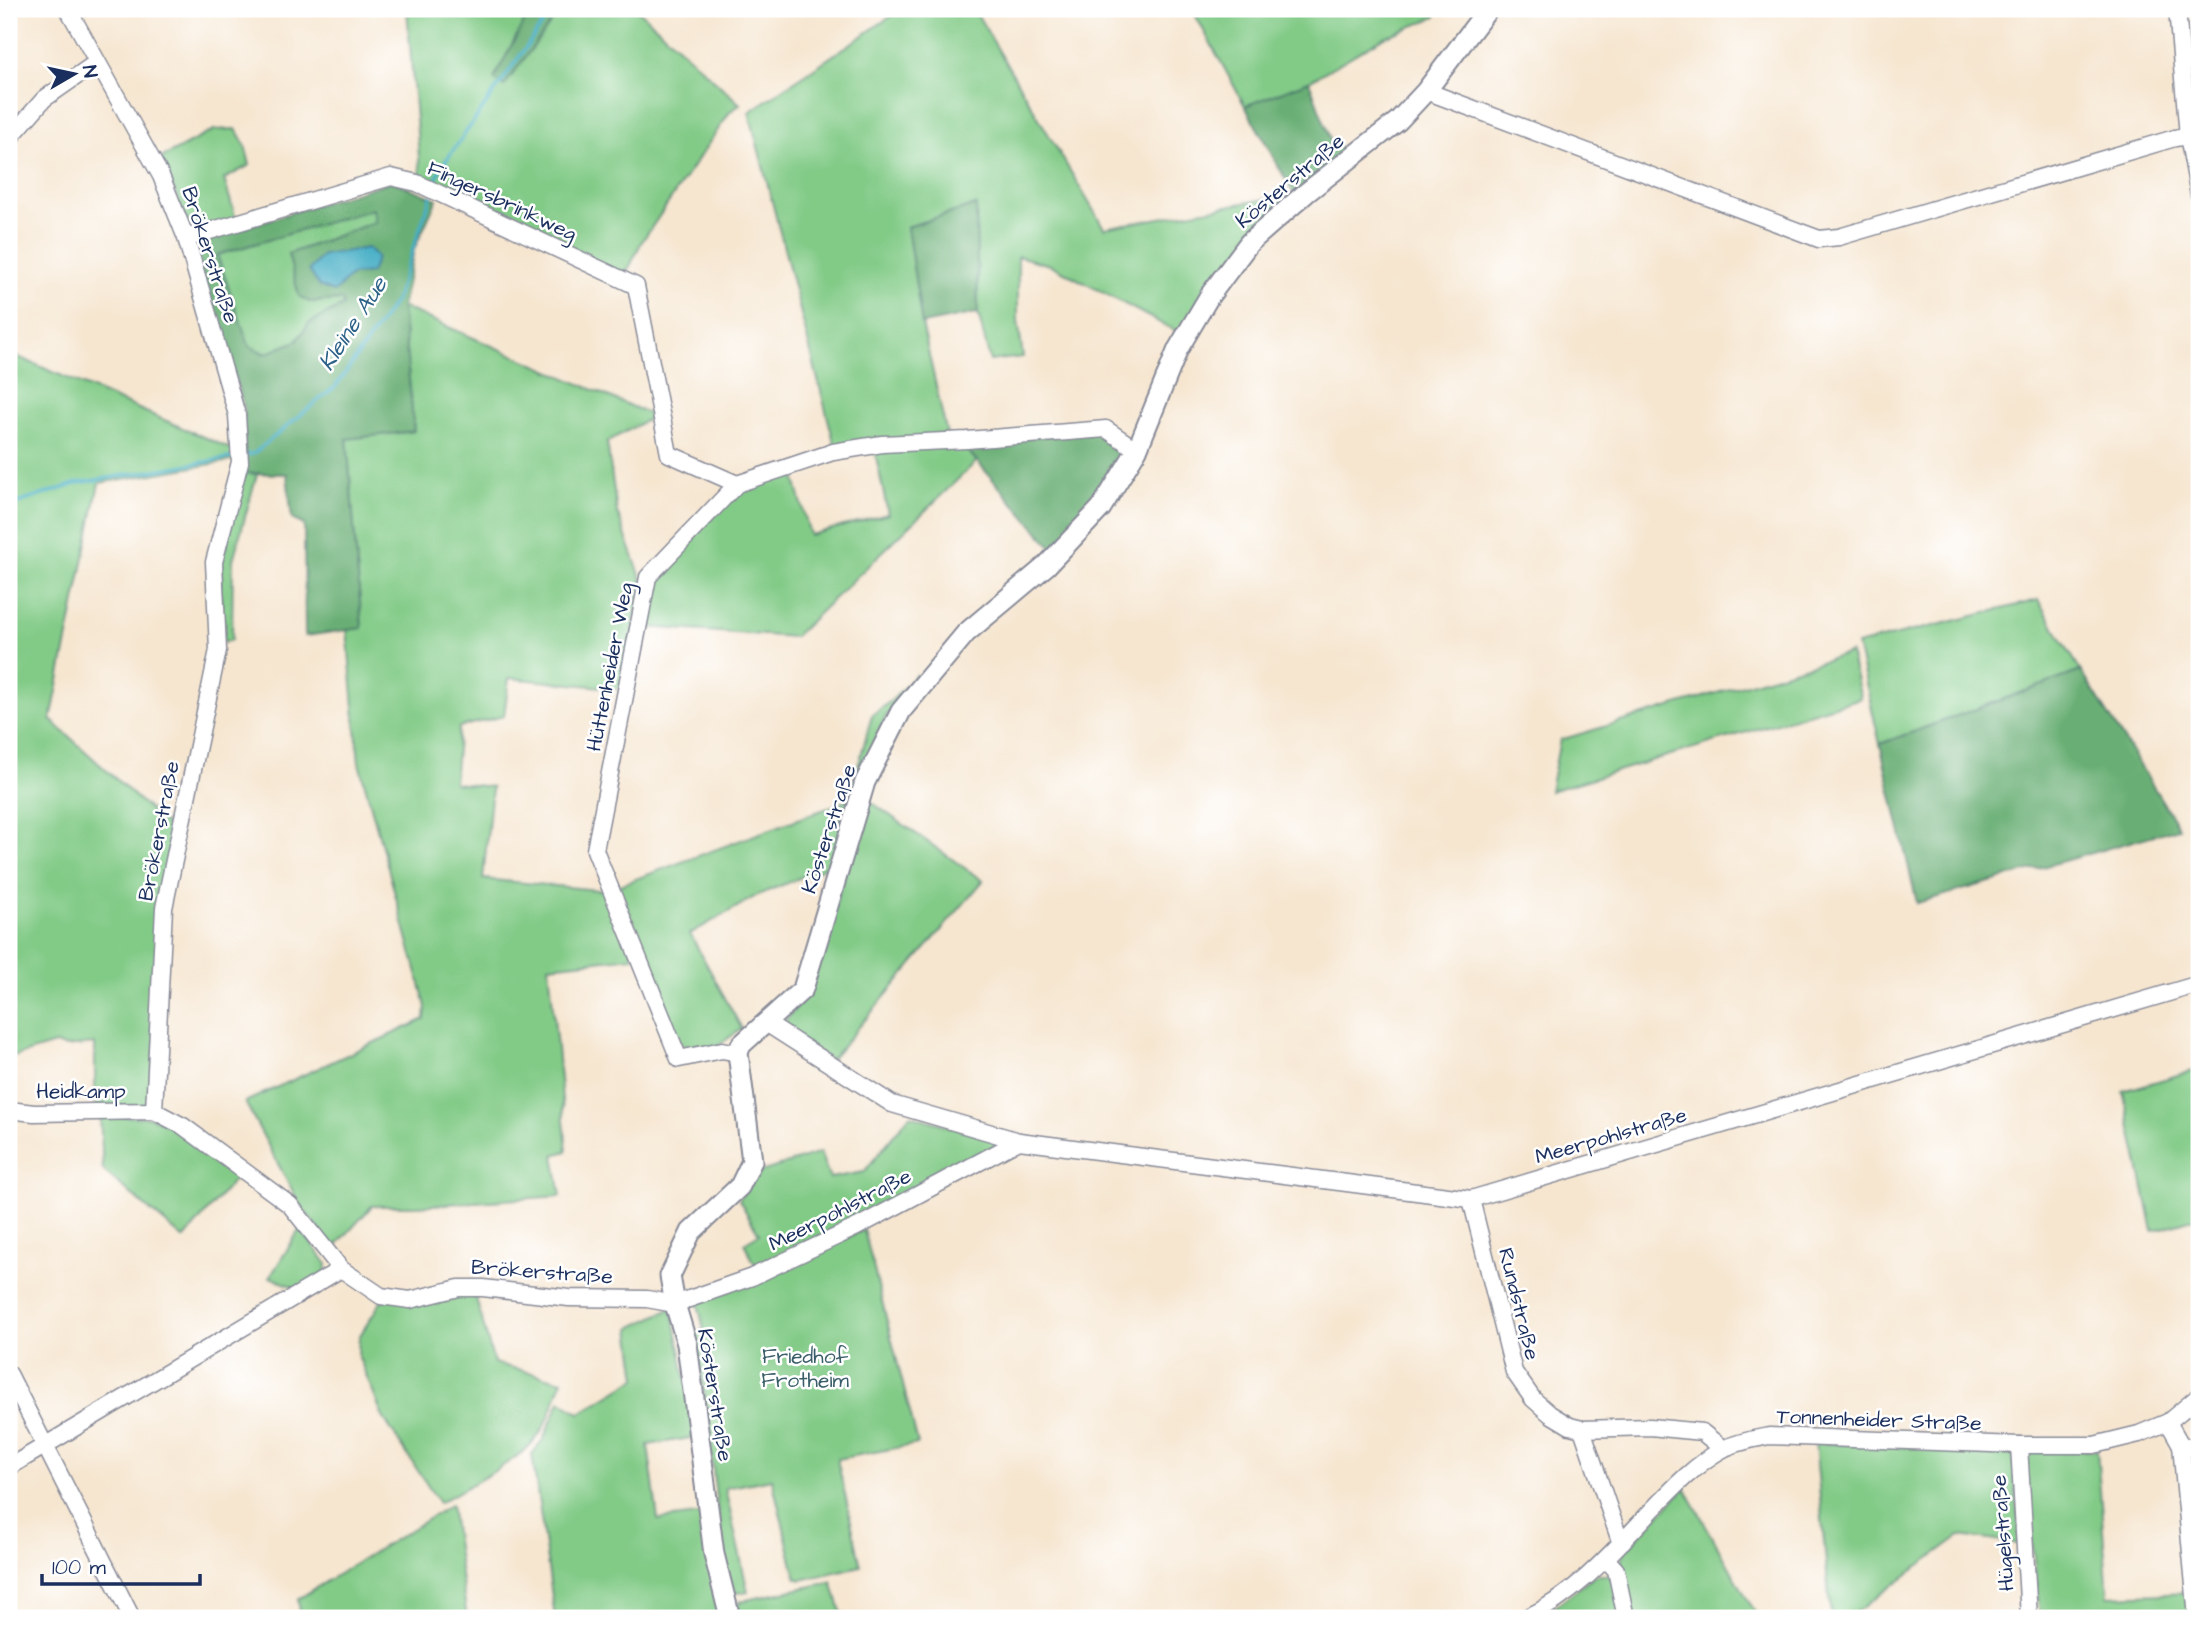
<svg xmlns="http://www.w3.org/2000/svg" width="2208" height="1627" viewBox="0 0 2208 1627" font-family="'Architects Daughter',sans-serif">
  <rect width="100%" height="100%" fill="#fff"/>
  <filter id="ink" filterUnits="userSpaceOnUse"><feTurbulence type="fractalNoise" baseFrequency=".0143" numOctaves="2"/><feDisplacementMap in="SourceGraphic" scale="14" xChannelSelector="R" yChannelSelector="G"/><feConvolveMatrix kernelMatrix="1 2 1 2 8 2 1 2 1" color-interpolation-filters="sRGB"/></filter>
  <filter id="wash" filterUnits="userSpaceOnUse"><feTurbulence type="fractalNoise" baseFrequency=".00686" numOctaves="4" result="noise"/><feDisplacementMap in="SourceGraphic" scale="28" xChannelSelector="R" yChannelSelector="G"/><feGaussianBlur stdDeviation="1.57" result="paint"/><feColorMatrix in="noise" values="0 0 0 0 0 0 0 0 0 0 0 0 0 0 0 0 0 1.4 0 .05"/><feComposite in="paint" operator="in"/></filter>
  <g filter="url(#wash)">
    <rect width="100%" height="100%" fill="#f6e6d0"/>
    <!-- green -->
    <g fill="#82cb87" stroke="#4e7d72" stroke-width="2">
      <path d="M407,9h119l-2,13 -29,56 9,7 57,-76h76l103,95 -10,8 -89,131 -12,25 -8,6 -200,-92z"/>
      <path d="M902,9h72l130,219 190,-34 -113,140 -128,-68 -35,-10v65l5,36 -33,4 -12,-48 -2,-108 -69,22 15,97 26,115 -113,7 -86,-334z"/>
      <path d="M1192,9h241l3,8 -51,20 -76,44 -64,25z"/>
      <path d="M236,129l9,16 5,20 -26,14 12,40 -37,12 -10,-4 -28,-69 53,-28z"/>
      <path d="M372,208l3,14 -87,32 21,48 34,-2v6l-34,17 -12,18 -31,13 -17,-8 -32,-91z"/>
      <path d="M402,307l252,109 -47,26 10,70 25,68 -20,109 -113,-11 -5,38 -45,11 -5,56 38,4 -9,92 125,12 26,66 -85,9 18,185 -13,4 7,41 -144,10h-45l-38,42 -34,-43 -55,-103 180,-83 1,-13 -67,-243 -12,-134 15,-1 -15,-190 67,-7z"/>
      <path d="M9,353l227,98 1,9 -138,23 -48,237 122,111 -22,267 -7,8h-49v-62l-31,3 -9,-3 -46,14z"/>
      <path d="M961,443l16,18 -183,176 -149,-10 6,-48 88,-89 53,-22 18,67 78,-21 -14,-67z"/>
      <path d="M243,473l14,1 -24,86 -1,80 -8,2 -4,-52 2,-32z"/>
      <path d="M2038,600l43,71 -201,73 -23,-99z"/>
      <path d="M1850,653l11,45 -311,93 10,-51z"/>
      <path d="M917,674l-32,44 -49,145 -78,32 -68,39 52,95 -27,18 -20,5 -17,-10 -64,-155 227,-84 9,-7 22,-81 20,-15z"/>
      <path d="M867,799l116,82 -152,179 -42,-27 -4,-12 24,-29z"/>
      <path d="M2199,1069v148l-46,14 -30,-140z"/>
      <path d="M910,1115l85,24 3,8 -241,121 -13,-25 15,-9 -20,-34 15,-26 66,-21 10,25 34,-6z"/>
      <path d="M100,1116l50,1 29,12 61,44 -56,66 -81,-69z"/>
      <path d="M300,1229l27,35 -1,8 -28,17 -28,-12z"/>
      <path d="M864,1230l54,214 -81,15 24,107 -60,14 -5,-2 -24,-99 -47,9 23,104 -13,1 -5,-3c-13,-60 -16,-121 -24,-182 -3,-25 -7,-50 -11,-75l9,-3 -6,-27z"/>
      <path d="M474,1291l20,72 68,18c-7,19 -14,44 -27,59 -19,22 -69,47 -96,63l-56,-86 -25,-62 1,-18 23,-37z"/>
      <path d="M672,1308l25,129 -49,8 10,75 46,-6 18,104h-167l-23,-164 11,-14 17,-39 20,12 57,-35 -7,-50z"/>
      <path d="M1815,1443l198,7 7,94 -60,-8 -112,82h-17z"/>
      <path d="M2097,1450l11,146 85,-3 2,25h-155l-17,-166z"/>
      <path d="M1685,1488l73,130h-126l-11,-55 2,-10z"/>
      <path d="M451,1505l16,113h-166l-3,-19z"/>
      <path d="M1596,1575h12l7,9 7,34h-83z"/>
      <path d="M832,1582l11,36h-105l-3,-8 6,-9z"/>
    </g>
    <!-- forest -->
    <g fill="#69af74" stroke="#426f69" stroke-width="2" fill-rule="evenodd">
      <path d="M526,9h35l-57,77 -10,-7 30,-57z"/>
      <path d="M1309,81l23,63 19,9 -57,41 -49,-88z"/>
      <path d="M392,181l45,18 -23,51 -12,57 12,124 -67,8 15,189 -57,8 -1,-111 -12,-6 -5,-45 -44,-1 2,-11 -1,-55 -48,-153 9,-14zM373,209l2,13 -87,32 11,42 10,6 33,-2 1,6 -34,17 -12,18 -32,13 -16,-8 -32,-91z"/>
      <path d="M976,205l2,108 -56,11 -15,-97z"/>
      <path d="M1105,431l29,19 -78,102 -95,-109z"/>
      <path d="M2081,671l98,157 -262,75 -37,-159z"/>
    </g>
    <!-- water -->
    <path fill="#47afc6" stroke="#316f92" stroke-width="2" d="M368,248l9,9 -6,16 -19,2 -18,17 -15,-6 -10,-16 14,-15z"/>
    <g fill="none" stroke-linecap="round" stroke-linejoin="round">
      <!-- stream -->
      <g stroke="#47afc6" stroke-width="3.5">
        <path d="M434,185l6,-16 113,-160"/>
        <path d="M243,455l10,-1 83,-68 45,-64 15,-23 35,-103"/>
        <path d="M9,506l69,-23 157,-26"/>
      </g>
    </g>
  </g>
  <g filter="url(#ink)">
    <g fill="none" stroke-linecap="round" stroke-linejoin="round">
      <defs>
        <g id="minor">
          <path d="M68,9l93,167 25,62 51,177 3,47 -26,100 4,88 -54,258 -10,203"/>
          <path d="M2177,9l11,127 11,59"/>
          <path d="M1426,91l393,148 20,-2 336,-99 13,-2"/>
          <path d="M9,139l35,-40 53,-37"/>
          <path d="M186,238l205,-61 26,6 219,103 33,168 68,30"/>
          <path d="M766,1023l126,81 127,37 452,58 728,-215"/>
          <path d="M738,1053l-16,-3 -43,9 -84,-209 53,-273 89,-93 96,-32 49,-8 85,-4 139,-11 31,21"/>
          <path d="M9,1110l25,3 120,-2 29,15 107,79 51,64 40,27 29,4 49,-12h24l86,10 78,1 28,5 77,-27 31,-15 74,-35 162,-86"/>
          <path d="M1471,1199l43,173 19,27 17,15 20,12 12,3 37,109 4,3"/>
          <path d="M9,1374l123,244"/>
          <path d="M2168,1422l13,23 18,3"/>
          <path d="M1582,1429l68,-2 52,5 21,17"/>
          <path d="M2019,1445l10,173"/>
          <path d="M2181,1445l16,173"/>
          <path d="M9,1467l332,-198"/>
          <path d="M1606,1559l10,11 10,48"/>
          <path d="M1526,1618c51,-24 88,-68 127,-109 21,-22 43,-45 70,-60 14,-7 31,-10 46,-13l250,9h75l45,-11 29,-12 31,-26"/>
        </g>
        <path id="major" d="M730,1618l-16,-64 -27,-210 -12,-40 -5,-28 21,-44 49,-46 12,-25 -14,-108 3,-8 62,-56 62,-207 36,-71 65,-78 80,-67 55,-58 36,-58 41,-101 32,-54 39,-52 57,-50 92,-72 28,-30 62,-82"/>
      </defs>
      <!-- minor casing -->
      <use href="#minor" stroke="#888a97" stroke-width="19"/>
      <!-- major casing -->
      <use href="#major" stroke="#888a97" stroke-width="23"/>
      <!-- minor -->
      <use href="#minor" stroke="#fff" stroke-width="16"/>
      <!-- major -->
      <use href="#major" stroke="#fff" stroke-width="19"/>
    </g>
  </g>
  <g text-anchor="middle" dominant-baseline="central" stroke-width="5" stroke-linejoin="round" paint-order="stroke">
    <!-- street labels -->
    <g font-size="21" fill="#1b2f5e" stroke="#fff">
      <text transform="translate(1290 181) rotate(-40)">Kösterstraße</text>
      <text transform="translate(502 201) rotate(25)">Fingersbrinkweg</text>
      <text transform="translate(210 255) rotate(72)">Brökerstraße</text>
      <text transform="translate(610 667) rotate(-79)">Hüttenheider Weg</text>
      <text transform="translate(829 829) rotate(-72)">Kösterstraße</text>
      <text transform="translate(159 831) rotate(-79)">Brökerstraße</text>
      <text x="81" y="1091">Heidkamp</text>
      <text transform="translate(1611 1136) rotate(-16)">Meerpohlstraße</text>
      <text transform="translate(840 1210) rotate(-27)">Meerpohlstraße</text>
      <text transform="translate(542 1272) rotate(4)">Brökerstraße</text>
      <text transform="translate(1519 1304) rotate(76)">Rundstraße</text>
      <text transform="translate(715 1395) rotate(81)">Kösterstraße</text>
      <text transform="translate(1879 1420) rotate(2)">Tonnenheider Straße</text>
      <text transform="translate(2003 1533) rotate(-94)">Hügelstraße</text>
    </g>
    <!-- park labels -->
    <g font-size="21" fill="#3a5e6a" stroke="#fff">
      <text x="805" y="1356">Friedhof<tspan x="805" dy="24">Frotheim</tspan></text>
    </g>
    <!-- water labels -->
    <g font-size="23" font-style="italic" fill="#2d6288" stroke="#fff">
      <text transform="translate(353 324) rotate(-57)">Kleine Aue</text>
    </g>
  </g>
  <!-- margin -->
  <rect width="2208" height="1627" fill="none" stroke="#fff" stroke-width="35"/>
  <!-- north arrow -->
  <g transform="translate(74 74) rotate(81)" stroke="#ffffff" stroke-width="5" paint-order="stroke">
  <path d="M0-5L12 26L0 18L-12 26Z" fill="#1b2f5e"/>
  <text y="-10" font-size="19" font-weight="bold" text-anchor="middle" fill="#1b2f5e">N</text>
  </g>
  <!-- scale -->
  <path d="M42 1574v10h158v-10" fill="none" stroke="#1b2f5e" stroke-width="3.5"/>
  <text x="52" y="1574" font-size="21" fill="#1b2f5e" stroke="#ffffff" stroke-width="5" paint-order="stroke">100 m</text>
</svg>
